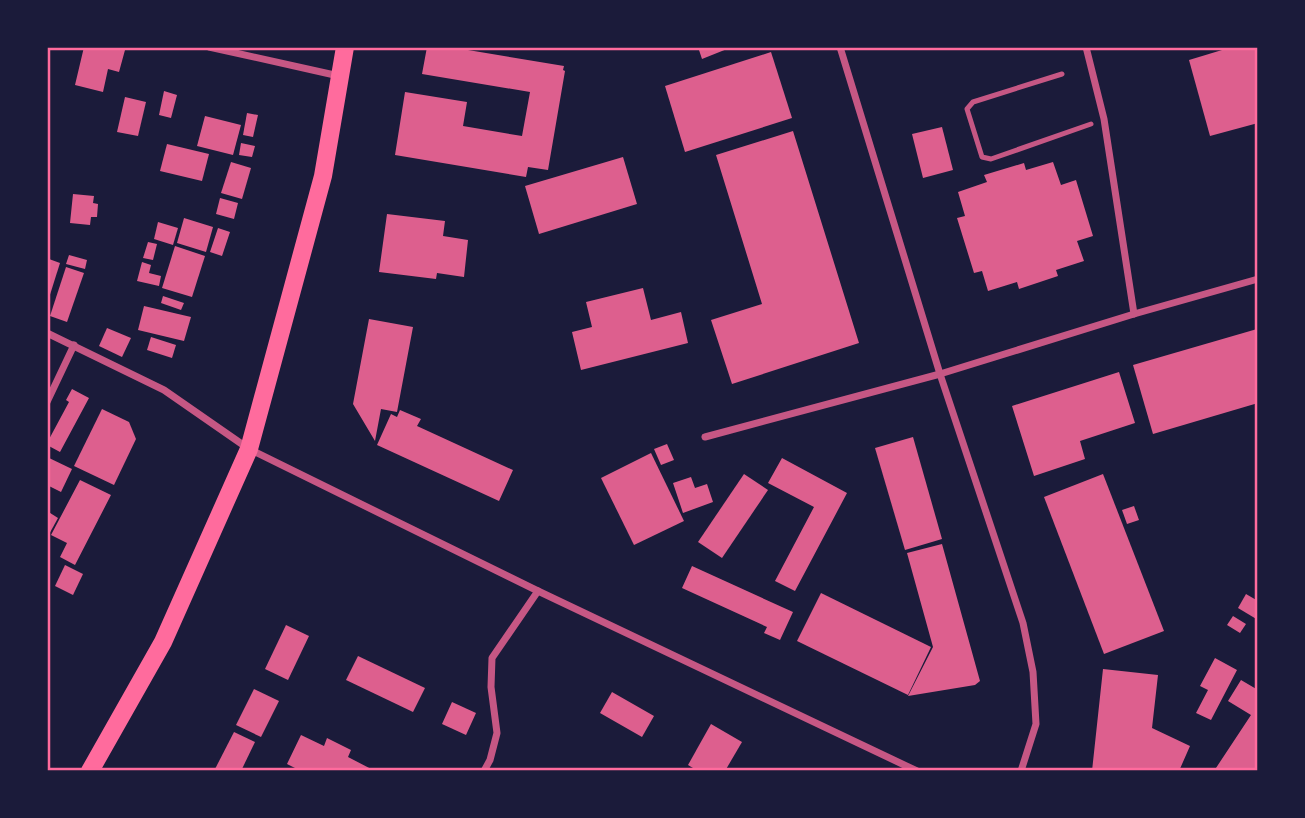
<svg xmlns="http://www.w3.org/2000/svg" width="1305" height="818" viewBox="0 0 1305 818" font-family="Commissioner,sans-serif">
  <rect width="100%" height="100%" fill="#1b1b3a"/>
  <!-- building -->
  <g fill="#dd5f8e">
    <path d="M84,47h29l12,3 -6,22 -11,-3 -5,23 -28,-7z"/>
    <path d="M427,47h23l114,19 -1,4 2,1 -17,99 -20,-3 -2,10 -131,-22 10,-63 62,10 -4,24 59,10 8,-44 -108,-18z"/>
    <path d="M698,47h34l-30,12z"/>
    <path d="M1232,47h26v76l-48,13 -21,-76z"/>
    <path d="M771,52l21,66 -107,34 -20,-66z"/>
    <path d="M164,91l13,4 -6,23 -12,-3z"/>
    <path d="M125,97l21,5 -8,34 -21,-4z"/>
    <path d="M247,113l11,2 -5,22 -10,-2z"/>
    <path d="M205,116l36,9 -8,30 -36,-9z"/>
    <path d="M942,127l11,43 -30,8 -11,-44z"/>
    <path d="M793,131l66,212 -127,41 -21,-64 51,-16 -46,-149z"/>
    <path d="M241,143l14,3 -3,11 -13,-2z"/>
    <path d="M167,144l42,10 -7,27 -42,-10z"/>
    <path d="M623,157l14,47 -98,30 -14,-48z"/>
    <path d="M231,162l20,6 -9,31 -21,-6z"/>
    <path d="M1053,162l8,23 15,-5 17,56 -16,5 7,20 -28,9 2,6 -39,13 -2,-7 -29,9 -6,-20 -8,2 -17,-55 8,-2 -7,-24 29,-10 -3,-7 40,-12 2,7z"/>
    <path d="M73,194l21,2 -1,7 5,1 -1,13h-6l-1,8 -20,-2z"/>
    <path d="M220,198l18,5 -4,16 -18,-5z"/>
    <path d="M387,214l58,7 -2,15 25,4 -4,37 -27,-4 -1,6 -57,-7z"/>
    <path d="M184,218l29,9 -7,25 -29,-9z"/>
    <path d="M158,222l20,6 -5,17 -19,-6z"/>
    <path d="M218,228l12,4 -8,24 -12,-4z"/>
    <path d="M148,242l9,2 -4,16 -10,-2z"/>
    <path d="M175,246l30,10 -13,41 -30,-9z"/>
    <path d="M69,255l18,5 -2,9 -19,-5z"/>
    <path d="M49,259l11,4 -12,38 -1,-38z"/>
    <path d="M142,262l9,3 -2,8 12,3 -2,10 -22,-5z"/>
    <path d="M66,267l18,6 -17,49 -17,-6z"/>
    <path d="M643,288l8,32 30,-8 7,31 -107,27 -9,-38 20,-5 -6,-25z"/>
    <path d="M163,296l21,7 -3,7 -20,-7z"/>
    <path d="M144,306l47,11 -7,24 -46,-11z"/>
    <path d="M369,319l44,8 -16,85 -16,-3 -6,32 -22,-37z"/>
    <path d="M107,328l24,10 -9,19 -23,-11z"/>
    <path d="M1257,329l1,74 -105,31 -20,-69z"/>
    <path d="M151,337l25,8 -4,13 -25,-8z"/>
    <path d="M1119,372l16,51 -55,18 5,18 -51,17 -22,-70z"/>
    <path d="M72,389l17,9 -29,54 -13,-7v-2l22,-41 -3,-2z"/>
    <path d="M102,409l27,13 7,17 -22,46 -40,-19z"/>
    <path d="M400,410l21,9 -4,7 96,44 -14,31 -122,-56 14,-31 6,3z"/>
    <path d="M913,437l29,102 -37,11 -30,-102z"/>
    <path d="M667,444l7,16 -13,5 -7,-16z"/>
    <path d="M651,453l33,68 -50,24 -33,-67z"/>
    <path d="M47,457l25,12 -11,23 -14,-7z"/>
    <path d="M782,458l65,35 -52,98 -20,-10 39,-74 -46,-24z"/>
    <path d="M744,474l24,16 -46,68 -24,-16z"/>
    <path d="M1103,474l61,157 -60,23 -60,-157z"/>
    <path d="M691,477l4,11 12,-4 6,18 -30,11 -10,-30z"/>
    <path d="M80,480l31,15 -36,70 -15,-8 7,-14 -16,-8z"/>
    <path d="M1134,506l5,14 -12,4 -5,-14z"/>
    <path d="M47,511l11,7 -11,20z"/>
    <path d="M942,544l38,137 -5,4 -67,11 25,-49 -26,-94z"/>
    <path d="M65,565l18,9 -10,21 -18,-9z"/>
    <path d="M692,566l101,46 -13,28 -16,-7 3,-6 -85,-39z"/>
    <path d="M821,593l110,54 -23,48 -111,-54z"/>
    <path d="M1246,594l12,7v19l-20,-12z"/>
    <path d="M1233,616l13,8 -6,9 -13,-8z"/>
    <path d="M286,625l23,11 -21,44 -23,-11z"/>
    <path d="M358,656l67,32 -12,24 -67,-32z"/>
    <path d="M1215,658l22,12 -26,50 -15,-7 12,-23 -8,-4z"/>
    <path d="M1103,669l55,6 -6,53 38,18 -11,25h-87z"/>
    <path d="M1241,680l17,10v81h-44l37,-56 -23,-14z"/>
    <path d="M254,689l25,12 -18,36 -25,-12z"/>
    <path d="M612,692l42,24 -12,21 -42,-24z"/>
    <path d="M452,702l24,11 -10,22 -24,-11z"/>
    <path d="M711,724l31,18 -17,29h-27l-10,-6z"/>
    <path d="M234,732l21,10 -14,29h-27z"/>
    <path d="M301,735l23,11 3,-8 24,12 -3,7 27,14h-58l-4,-2 -1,2h-11l-14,-7z"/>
  </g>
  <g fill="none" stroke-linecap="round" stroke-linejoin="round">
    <!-- service -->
    <path stroke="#c65784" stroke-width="5" d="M1062,74l-89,28 -6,7 15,48 9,2 100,-35"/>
    <!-- minor -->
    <g stroke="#c65784" stroke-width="7">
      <path d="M209,47l130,29"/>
      <path d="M840,47l100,327 83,249 10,49 3,52 -15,47"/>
      <path d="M1086,47l18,72 30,195"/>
      <path d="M47,333l117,57 85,59 289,142 379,180"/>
      <path d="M47,402l27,-57"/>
      <path d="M705,437l235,-63 194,-60 124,-35"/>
      <path d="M484,771l6,-11 7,-27 -6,-46 1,-29 46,-67"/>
    </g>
    <!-- primary -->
    <path stroke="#ff6b9d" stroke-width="18" d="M90,771l73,-129 86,-193 74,-273 22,-129"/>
  </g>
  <!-- border -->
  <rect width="1305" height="818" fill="none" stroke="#1b1b3a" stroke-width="98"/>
  <rect x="49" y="49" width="1207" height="720" fill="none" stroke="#ff6b9d" stroke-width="2.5"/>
</svg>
